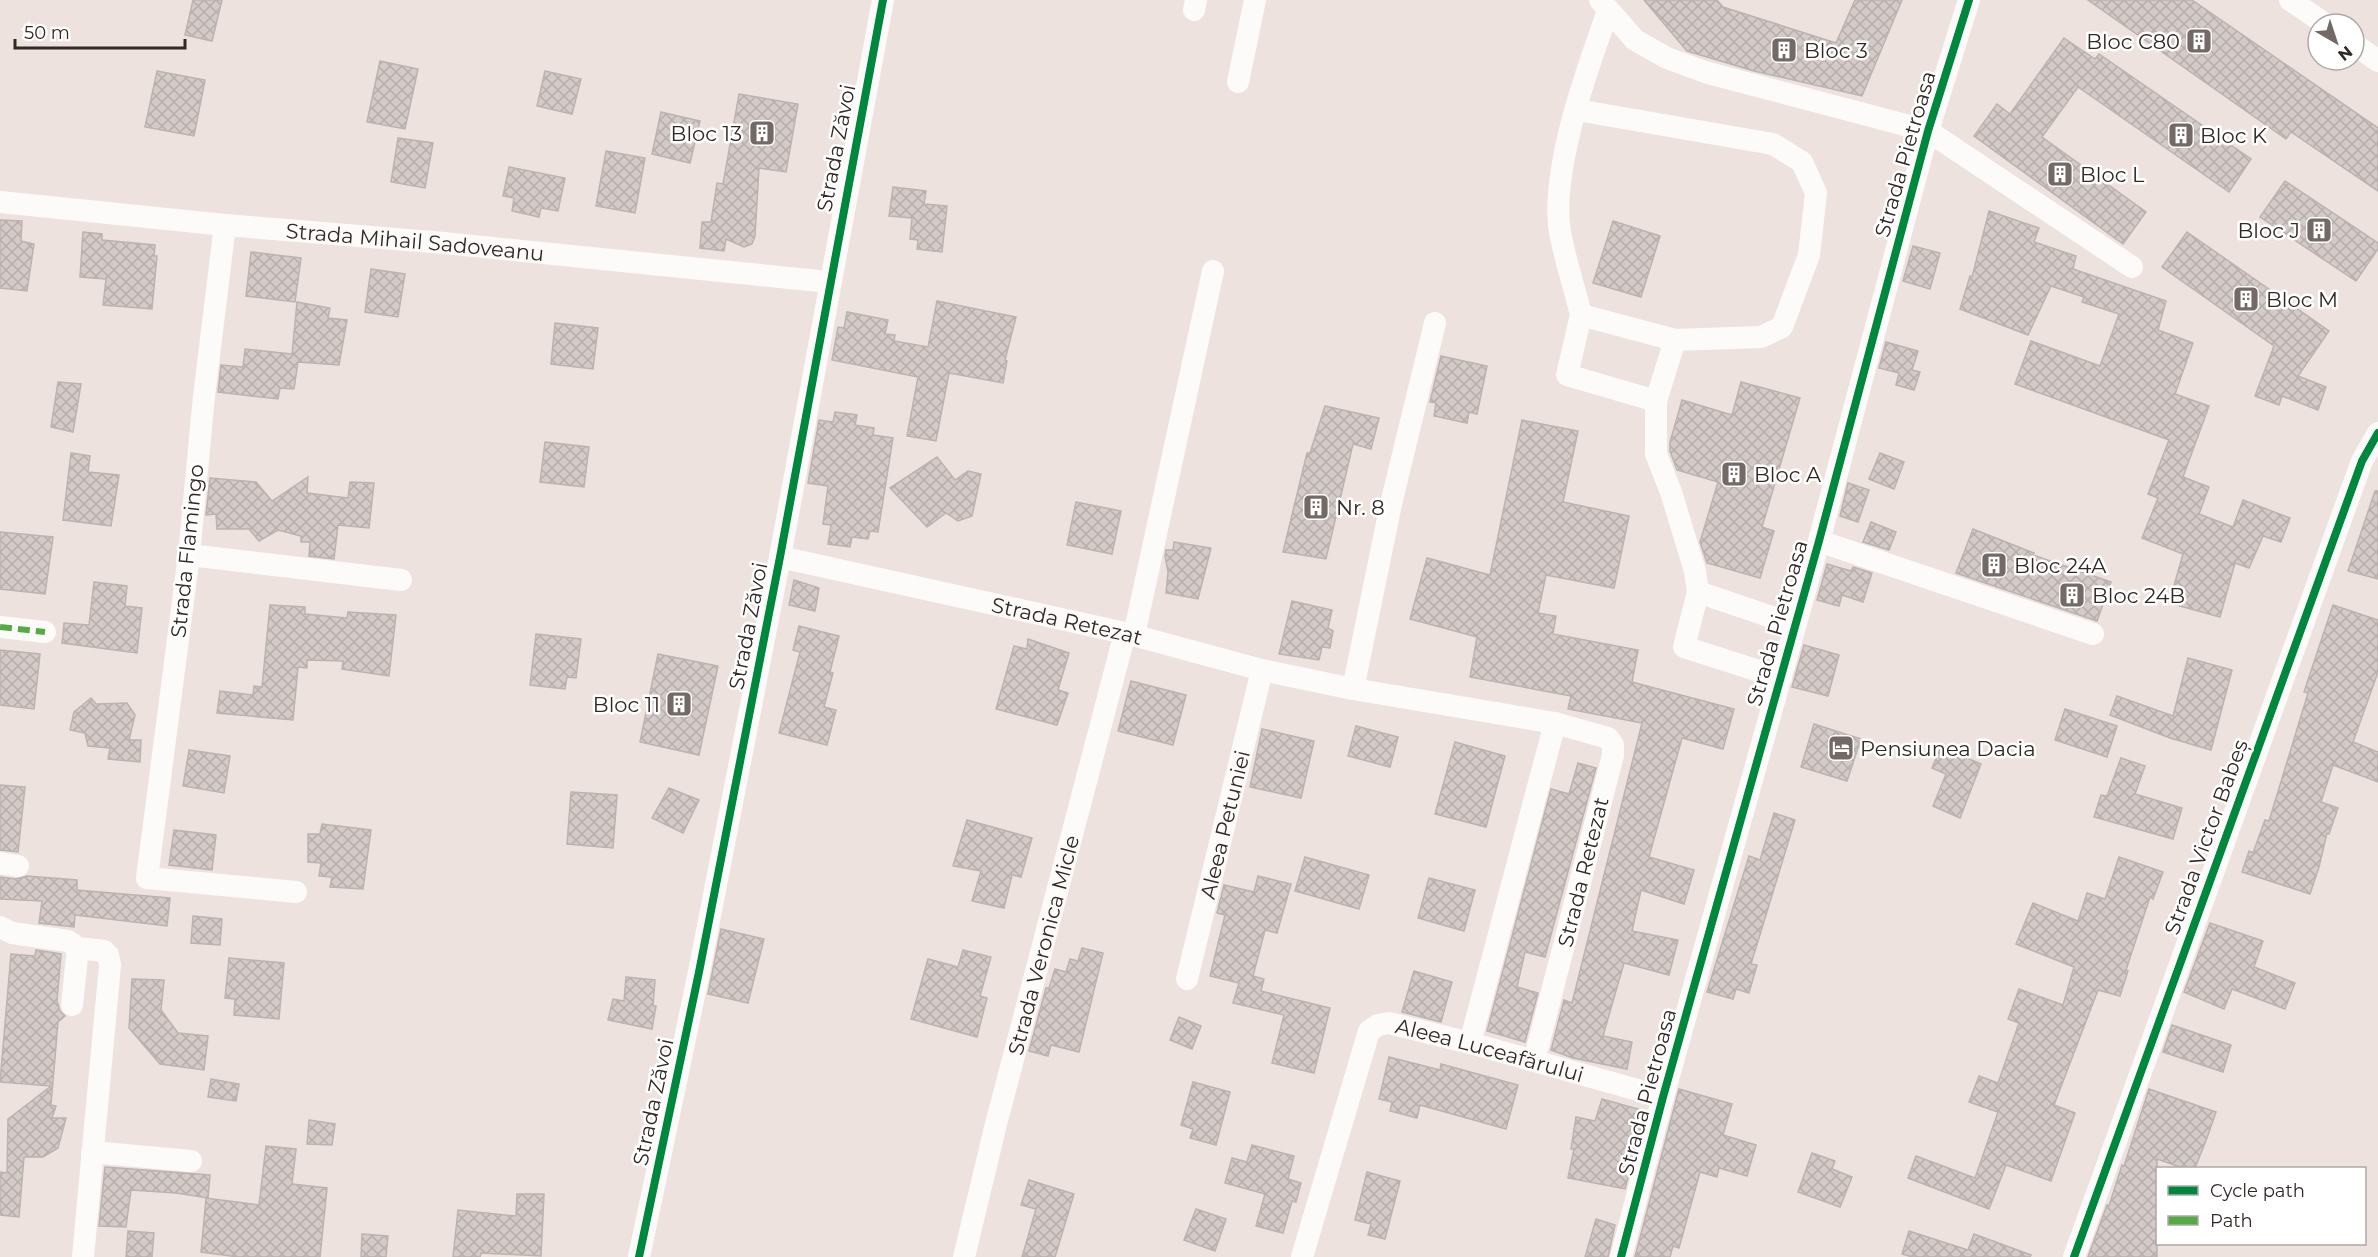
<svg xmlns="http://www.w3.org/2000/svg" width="2378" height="1257" viewBox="0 0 2378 1257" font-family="Montserrat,sans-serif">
  <defs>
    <pattern id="building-cross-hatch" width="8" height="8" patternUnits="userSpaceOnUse" patternTransform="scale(1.5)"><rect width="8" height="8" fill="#d4cac7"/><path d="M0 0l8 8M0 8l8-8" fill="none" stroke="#b6aeab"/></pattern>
  </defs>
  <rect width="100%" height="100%" fill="#eee2df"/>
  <!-- building -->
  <g fill="url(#building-cross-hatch)" stroke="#bcb3b1" stroke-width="1.5">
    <path d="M193,0h29l-10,41 -27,-6z"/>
    <path d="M1644,0h73l6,7 113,36 19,-43h47l-40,96 -108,-25 -67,-20z"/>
    <path d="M2088,0h104l186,128v63l-87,-59 -5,7z"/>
    <path d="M2064,38l31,21 4,-5 152,105 -22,33 -151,-105 -36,50 104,75 -23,32 -149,-108 23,-32 13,10z"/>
    <path d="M380,61l38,8 -13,60 -38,-7z"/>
    <path d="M157,71l48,9 -11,56 -49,-9z"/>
    <path d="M545,71l36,8 -9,35 -35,-8z"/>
    <path d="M739,94l59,10 -12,68 -27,-4 -4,68 -3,8 -8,3 -18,-8 -2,12 -24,-3 2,-26h9l6,-39 6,1z"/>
    <path d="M661,112l39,9 -10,42 -38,-9z"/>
    <path d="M398,138l35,5 -8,45 -34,-6z"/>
    <path d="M606,151l39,7 -10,55 -39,-7z"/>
    <path d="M509,167l56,11 -7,33 -17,-3 -2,9 -27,-6 2,-13 -11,-2z"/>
    <path d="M2285,181l93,62v6l-22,32 -96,-64z"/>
    <path d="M893,187l33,4 -2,13 23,2 -5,46 -25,-3 1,-9 -8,-1 2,-21 -23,-2z"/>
    <path d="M1989,211l50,17 -5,14 42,14 -3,13 93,32 -8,29 35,13 -18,51 34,12 -26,71 26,10 -10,27 34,13 10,-27 47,18 -9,24 -18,-6 -14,32 -14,-5 -15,54 -51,-14 14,-49 -41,-16 16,-40 -10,-4 21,-54 -154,-56 16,-43 69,25 19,-52 -37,-12 2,-5 -33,-11 -23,49 -68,-26 10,-33 2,1z"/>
    <path d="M0,220l22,1 -1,20 13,3 -7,47 -27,-3z"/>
    <path d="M1613,221l47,15 -19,61 -48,-14z"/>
    <path d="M83,232l19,2v6l53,5 -1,11h3l-5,53 -49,-4 3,-26 -26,-2z"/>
    <path d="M2187,232l142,99 -31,45 28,11 -8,23 -36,-14 -3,9 -24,-9 19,-50 -112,-79z"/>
    <path d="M1913,246l27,7 -10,36 -27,-8z"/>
    <path d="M251,252l50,6 -6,44 -49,-6z"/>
    <path d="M371,269l34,5 -7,43 -33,-5z"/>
    <path d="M937,301l79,16 -11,43 2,1 -4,22 -54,-10 -13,68 -29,-5 11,-59 -86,-17 6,-33 6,1 3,-16 41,8 -3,14 10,1 -1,6 34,6z"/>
    <path d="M297,302l33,6 -2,10 19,2 -8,45 -41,-3 -4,27 -14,-1 -2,11 -60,-7 3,-27 22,2 2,-18 47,5z"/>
    <path d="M555,323l43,5 -5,41 -42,-5z"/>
    <path d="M1886,342l32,9 -6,19 8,2 -6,18 -18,-5 3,-12 -20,-5z"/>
    <path d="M1441,356l46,10 -10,48 -8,-2 -2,11 -33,-7 2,-13 -6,-1z"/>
    <path d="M58,382l23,2 -8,48 -22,-5z"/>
    <path d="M1741,382l59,16 -38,129 12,4 -14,47 -53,-15 -7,-21 18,-60 -41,-12 -7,-19v-9l12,-42 50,15z"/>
    <path d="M1325,406l54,12 -8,31 -18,-5 -27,115 -43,-7 24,-99h3z"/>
    <path d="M835,412l22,3 -2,10 19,3 -1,7 20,3 -15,94 -8,-1 -2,8 -16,-2 -2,10 -22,-3 3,-19 -8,-1 5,-38 -20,-3 11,-63 14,2z"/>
    <path d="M1522,420l56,11 -15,71 66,14 -15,72 -68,-13 -8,38 18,3 -3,18 85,16 -6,32 102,27 -11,40 -41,-11 -33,119 45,13 -10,34 -43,-14 -9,41 46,9 -9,35 -45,-12 -21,73 29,6 -5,27 -54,-11 -22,-8 13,-50 8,3 70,-280 -74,-14 3,-13 -101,-19 7,-40 -67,-18 17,-61 63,17z"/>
    <path d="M545,442l44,5 -5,40 -44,-5z"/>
    <path d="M71,453l19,3 -2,16 31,3 -8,51 -48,-6z"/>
    <path d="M1880,453l24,9 -10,27 -25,-10z"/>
    <path d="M937,457l18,23 13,-9 13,3 -9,42 -14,5 -12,-8 -19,14 -37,-39z"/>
    <path d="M308,477l-1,16 41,5 2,-16 24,1 -5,45 -31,-3 -4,34 -25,-3 1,-14h-9v-6l-23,-6 -19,11 -10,-12h-32l-1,-15 -10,1 4,-37 46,4 16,19z"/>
    <path d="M1848,483l21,7 -11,32 -18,-6z"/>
    <path d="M2375,491h3v88l-30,-8z"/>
    <path d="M1076,502l45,9 -9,43 -45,-9z"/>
    <path d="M1871,522l25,10 -7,18 -26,-8z"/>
    <path d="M1973,529l61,24 -1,2 78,27 -14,39 -141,-48z"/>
    <path d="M0,532l53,5 -8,57 -45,-5z"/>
    <path d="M1174,542l37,6 -13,51 -32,-6 2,-21 -3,-16 1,-6h7z"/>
    <path d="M1827,564l24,7 2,-4 19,6 -9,29 -21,-7 -3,11 -22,-6z"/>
    <path d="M794,580l25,8 -4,23 -26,-6z"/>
    <path d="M94,582l33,4 -2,20 17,2 -5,45 -75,-10 2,-20 25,2z"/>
    <path d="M1292,601l40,9 -4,18 5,3 -3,17 -8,-1 -3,13 -40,-6z"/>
    <path d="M270,605l35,2v7l42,4 1,-6 48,3 -7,61 -47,-7 1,-8 -36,-1v8l-9,-1 -5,53 -76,-7 3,-22 33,4 1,-9 8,1z"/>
    <path d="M2333,605l45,15v52l-25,70 25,10v30l-45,-17 -12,37 17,6 -9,26 -2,-1 -8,34 -9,27 -68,-22 7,-21 4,2 12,-33 4,1 39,-128 -4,-1z"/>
    <path d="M799,626l40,10 -9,36 3,1 -9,34 12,3 -9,35 -48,-12 21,-81 -7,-2z"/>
    <path d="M536,634l45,5 -5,39 -9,-1 -2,12 -35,-4z"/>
    <path d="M1028,639l41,14 -11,37 10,3 -11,32 -61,-16 18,-63 13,3z"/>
    <path d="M1804,645l35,10 -11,41 -36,-9z"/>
    <path d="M0,650l40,4 -6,55 -34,-4z"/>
    <path d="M658,654l60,12 -19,89 -59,-13z"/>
    <path d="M2188,658l44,12 -21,80 -41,-12 -60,-23 7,-19 56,20z"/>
    <path d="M1131,681l55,14 -13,50 -55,-14z"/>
    <path d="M91,698l5,6 31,-1 8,12 -6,25h12l-1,22 -32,-3 2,-11 -22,-2 -3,-13 -15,-3 4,-18z"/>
    <path d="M2065,709l52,17 -10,31 -52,-17z"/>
    <path d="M1814,724l47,15 -14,42 -46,-14z"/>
    <path d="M1356,726l42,11 -8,30 -42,-11z"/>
    <path d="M1262,729l52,12 -13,57 -51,-11z"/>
    <path d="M1455,742l50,14 -19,71 -51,-13z"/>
    <path d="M1941,747l40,17 -21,54 -27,-12 13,-32 -14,-6z"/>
    <path d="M189,750l41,6 -6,37 -41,-7z"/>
    <path d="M2121,758l24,8 -10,28 47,14 -9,31 -79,-22 7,-22 6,1z"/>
    <path d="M1578,763l18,5 -51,189 -20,-5 -8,35 21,6 -13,49 -38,-11 64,-242 18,5z"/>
    <path d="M0,785l25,2 -7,65 -18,-2z"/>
    <path d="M669,788l30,12 -16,33 -31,-15z"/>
    <path d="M571,792l46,3 -4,53 -46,-4z"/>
    <path d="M1774,813l21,7 -44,144 6,1 -8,28 -13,-4 -3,10 -26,-7 42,-136 11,4z"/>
    <path d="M967,820l65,18 -11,39 -9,-2 -8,33 -32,-7 9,-30 -28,-5z"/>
    <path d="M322,824l49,6 -8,59 -33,-2 2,-10 -13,-1 2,-13 -13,-1v-28h12z"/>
    <path d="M174,830l42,5 -4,35 -43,-5z"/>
    <path d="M1305,857l64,18 -10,34 -64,-18z"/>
    <path d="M2119,857l44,15 -10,27 -3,-2 -24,73 2,1 -8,25 -22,-6 -44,115 21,8 -24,68 -45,-16 -17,44 -81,-31 8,-22 59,22 23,-66 -29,-10 10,-26 19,7 21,-60 -11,-4 11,-30 44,16 11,-38 -58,-23 17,-41 45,18 9,-28 18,6z"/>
    <path d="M27,876l50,4v10l93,8 -3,28 -92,-11 -1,12 -35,-4 3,-22 -42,-2v-22l16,2z"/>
    <path d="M1258,876l33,8 -14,49 -12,-3 -12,46 11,3 -3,12 69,17 -16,65 -42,-10 12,-48 -51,-12 6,-20 -29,-7 15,-61 -8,-2 7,-28 30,7z"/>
    <path d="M1429,878l46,12 -11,41 -46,-13z"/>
    <path d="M193,916l29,3 -2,26 -29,-2z"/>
    <path d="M2210,923l53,18 -9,26 41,16 -10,26 -53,-20 -8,20 -40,-17z"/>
    <path d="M721,929l43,10 -16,64 -40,-9z"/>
    <path d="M1082,948l21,5 -24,99 -28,-7 -3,11 -19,-5 17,-63h3l6,-19 11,3 4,-13 8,2z"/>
    <path d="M36,950l25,4 -4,47 3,10 5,5 -7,6 -7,83 5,1 -4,12h14l-8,30 -15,9h-19l-5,60 -19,-2v-43l7,1 1,-54 43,-33 -51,-4 11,-128 24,2z"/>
    <path d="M963,950l28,7 -11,39 7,2 -10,39 -66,-18 17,-60 30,8z"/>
    <path d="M229,958l55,5 -5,56 -45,-4 1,-16 -10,-1z"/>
    <path d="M1414,971l38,11 -11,40 -39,-10z"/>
    <path d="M626,977l29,3 -2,26h3l-4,23 -44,-9 5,-21 11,2z"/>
    <path d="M132,979l32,1 -3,30 17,23 30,3 -4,34 -44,-6 -31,-36z"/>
    <path d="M1179,1017l22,9 -9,23 -22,-9z"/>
    <path d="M2172,1025l59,20 -8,27 -60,-20z"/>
    <path d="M1389,1057l51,13 1,-6 77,21 -12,44 -86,-24 -3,13 -27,-7 2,-9 -13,-3z"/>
    <path d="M211,1079l28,5 -3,17 -28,-4z"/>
    <path d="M1193,1082l37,10 -14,53 -26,-7 3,-9 -12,-4z"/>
    <path d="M1679,1089l53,15 -9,31 33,10 -9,31 -28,-8 -2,9 -17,-5 -21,76 -6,-2 -3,11h-35z"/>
    <path d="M2149,1089l67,23 -9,26 -12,30h-12l-26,-9v98h-69l19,-52 2,1 13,-41 2,1z"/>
    <path d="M1602,1099l43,12 -20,78 -57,-11 6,-29h-3l5,-32 19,4z"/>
    <path d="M309,1120l26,4 -3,21 -25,-1z"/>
    <path d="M1252,1145l42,11 -6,23 13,4 -5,19 -4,-1 -9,32 -27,-7 9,-32 -40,-11 7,-25 15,4z"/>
    <path d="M266,1146l30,3 -4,35 35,4 -7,69h-82l-37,-5 5,-54 53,7z"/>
    <path d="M1812,1153l23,8 -3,8 20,8 -12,30 -42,-15z"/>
    <path d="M105,1167l105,8 -2,23 -32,-5 -45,-3 -5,37 -27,-1z"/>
    <path d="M1367,1172l33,9 -15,58 -17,-4 3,-11 -16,-4z"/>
    <path d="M1029,1180l45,14 -19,63h-33l14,-48 -15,-4z"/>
    <path d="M517,1194h27l-3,62 -60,-3 -1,4h-27l5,-47 58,6z"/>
    <path d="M1196,1209l30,10 -11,32 -31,-11z"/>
    <path d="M1596,1219l19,6 -7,32h-23z"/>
    <path d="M128,1231l26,2 -2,24h-26z"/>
    <path d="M1909,1231l59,19 6,-16 57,21 -1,2h-118l-10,-3z"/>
    <path d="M362,1234l26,2 -2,21h-25z"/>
  </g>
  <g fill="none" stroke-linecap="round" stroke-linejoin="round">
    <!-- minor -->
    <g stroke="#fcfbfa" stroke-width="22">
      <path d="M1600,0l35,40 32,18 41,15 220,58 204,136"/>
      <path d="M2290,0l35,24"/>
      <path d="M1194,10l2,-10"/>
      <path d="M2354,44l24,17"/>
      <path d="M1238,82l17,-82"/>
      <path d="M1577,110l196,34 29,18 14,31 -7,62 -27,72 -21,10 -86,3 -94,-25 -14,60 89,26"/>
      <path id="s1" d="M0,202l225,23 219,18 385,39"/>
      <path d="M225,225l-21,171 -15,159 -42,323 149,14"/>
      <path d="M1581,315c-6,-27 -19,-63 -22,-90 -6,-61 28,-156 49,-214"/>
      <path d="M1675,340l-19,61v53l15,38 24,79 3,21"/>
      <path d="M1819,541l274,93"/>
      <path d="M189,555l212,25"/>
      <path id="s2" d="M780,557l345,76 137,37 91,19 202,34 53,15 5,7v10l-79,306"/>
      <path d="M0,627l45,5"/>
      <path d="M1134,635l79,-364"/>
      <path d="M1781,678l-97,-31 14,-55 97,33"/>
      <path d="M1353,689l38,-185 44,-181"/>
      <path d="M0,863l18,3"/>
      <path d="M0,927l12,6 56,8 10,7 26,3 4,4 2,10 -27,292"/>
      <path id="s3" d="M1187,979l75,-309"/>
      <path d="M72,1005l6,-57"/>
      <path d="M1470,1043l85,-320"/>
      <path d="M92,1152l99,9"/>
      <path d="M639,1257l60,-285 81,-415 103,-557"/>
      <path id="s4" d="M964,1257l32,-133 129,-491"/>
      <path id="s5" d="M1302,1257l67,-226 9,-6 11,-2 81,20 193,54"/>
      <path d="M1621,1257l42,-160 156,-556 109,-410 41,-131"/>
      <path d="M2074,1257l288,-796 16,-28"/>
    </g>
    <!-- quiet -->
    <path stroke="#54ab44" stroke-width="6" stroke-dasharray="12 6" stroke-linecap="butt" d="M0,627l45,5"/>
    <defs>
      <g id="cycleway">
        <path d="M639,1257l60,-285 81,-415 103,-557"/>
        <path d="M1621,1257l42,-160 156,-556 109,-410 41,-131"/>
        <path d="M2074,1257l288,-796 16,-28"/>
      </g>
    </defs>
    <!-- cycleway casing -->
    <use href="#cycleway" stroke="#fff" stroke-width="11"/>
    <!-- cycleway -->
    <use href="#cycleway" stroke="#00873e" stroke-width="8"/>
  </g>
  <!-- icons -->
  <defs>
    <symbol id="building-square" viewBox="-11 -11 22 22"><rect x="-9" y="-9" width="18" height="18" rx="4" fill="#736a67" stroke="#fff"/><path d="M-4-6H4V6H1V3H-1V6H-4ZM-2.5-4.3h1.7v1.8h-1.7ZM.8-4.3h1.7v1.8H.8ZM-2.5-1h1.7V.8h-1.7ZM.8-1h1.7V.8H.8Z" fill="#fff"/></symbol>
    <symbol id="hotel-square" viewBox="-11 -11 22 22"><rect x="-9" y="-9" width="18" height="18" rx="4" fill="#736a67" stroke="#fff"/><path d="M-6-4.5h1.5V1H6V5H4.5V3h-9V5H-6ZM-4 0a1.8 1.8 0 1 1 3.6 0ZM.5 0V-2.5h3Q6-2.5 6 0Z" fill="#fff"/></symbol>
  </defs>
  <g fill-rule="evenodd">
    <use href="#building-square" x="2184" y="26" width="30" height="30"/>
    <use href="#building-square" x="1769" y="35" width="30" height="30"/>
    <use href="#building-square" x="747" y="118" width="30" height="30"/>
    <use href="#building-square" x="2166" y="120" width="30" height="30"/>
    <use href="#building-square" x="2045" y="159" width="30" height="30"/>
    <use href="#building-square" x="2304" y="215" width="30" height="30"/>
    <use href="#building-square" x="2231" y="284" width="30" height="30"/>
    <use href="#building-square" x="1719" y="459" width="30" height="30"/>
    <use href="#building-square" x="1301" y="492" width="30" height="30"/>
    <use href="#building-square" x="1979" y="550" width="30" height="30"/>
    <use href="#building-square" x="2057" y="580" width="30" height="30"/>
    <use href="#building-square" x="664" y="689" width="30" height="30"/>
    <use href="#hotel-square" x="1826" y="733" width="30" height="30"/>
  </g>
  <g text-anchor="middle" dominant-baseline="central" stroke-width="5" stroke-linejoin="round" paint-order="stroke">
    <!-- poi labels -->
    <g font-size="21" fill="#312927" stroke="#fff" text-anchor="start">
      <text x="2180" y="41" text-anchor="end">Bloc C80</text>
      <text x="1804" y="50">Bloc 3</text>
      <text x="742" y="133" text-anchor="end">Bloc 13</text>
      <text x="2200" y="135">Bloc K</text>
      <text x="2080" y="174">Bloc L</text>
      <text x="2300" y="230" text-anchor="end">Bloc J</text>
      <text x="2266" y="299">Bloc M</text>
      <text x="1754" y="474">Bloc A</text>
      <text x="1336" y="507">Nr. 8</text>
      <text x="2014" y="565">Bloc 24A</text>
      <text x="2092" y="595">Bloc 24B</text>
      <text x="660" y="704" text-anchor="end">Bloc 11</text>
      <text x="1860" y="748">Pensiunea Dacia</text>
    </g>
    <!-- street labels -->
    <g font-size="21" fill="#312927" stroke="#fff">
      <text transform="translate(836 148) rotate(-79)">Strada Zăvoi</text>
      <text transform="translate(1905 154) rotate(-74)">Strada Pietroasa</text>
      <text stroke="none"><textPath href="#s1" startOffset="417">Strada Mihail Sadoveanu</textPath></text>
      <text transform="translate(187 551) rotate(-84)">Strada Flamingo</text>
      <text stroke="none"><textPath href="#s2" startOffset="294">Strada Retezat</textPath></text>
      <text transform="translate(1777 623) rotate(-74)">Strada Pietroasa</text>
      <text transform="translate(748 626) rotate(-79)">Strada Zăvoi</text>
      <text stroke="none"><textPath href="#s3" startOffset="159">Aleea Petuniei</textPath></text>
      <text transform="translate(2206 837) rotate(-70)">Strada Victor Babeș</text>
      <text transform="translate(1583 872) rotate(-76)">Strada Retezat</text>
      <text stroke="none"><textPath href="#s4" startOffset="322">Strada Veronica Micle</textPath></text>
      <text stroke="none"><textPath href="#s5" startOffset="362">Aleea Luceafărului</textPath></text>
      <text transform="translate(1647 1092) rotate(-75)">Strada Pietroasa</text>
      <text transform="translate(653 1102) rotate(-78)">Strada Zăvoi</text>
    </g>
  </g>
  <!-- legend -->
  <rect x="2156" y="1167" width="210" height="78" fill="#ffffff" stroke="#ada9a9" stroke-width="1.5"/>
  <rect x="2168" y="1186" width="30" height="9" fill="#00873e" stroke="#ada9a9" stroke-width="1.5"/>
  <text x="2210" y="1197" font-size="18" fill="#312927">Cycle path</text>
  <rect x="2168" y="1216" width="30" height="9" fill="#54ab44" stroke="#ada9a9" stroke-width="1.5"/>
  <text x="2210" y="1227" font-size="18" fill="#312927">Path</text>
  <!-- north arrow -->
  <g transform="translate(2336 42) rotate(141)"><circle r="28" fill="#ffffff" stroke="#ada9a9" stroke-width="1.5"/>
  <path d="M0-4.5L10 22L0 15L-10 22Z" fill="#736a67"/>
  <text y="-9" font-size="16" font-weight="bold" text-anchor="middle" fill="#312927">N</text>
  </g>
  <!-- scale -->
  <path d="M15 39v9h170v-9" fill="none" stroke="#312927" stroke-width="3"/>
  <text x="24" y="39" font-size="18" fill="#312927" stroke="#ffffff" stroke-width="4.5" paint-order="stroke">50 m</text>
</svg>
